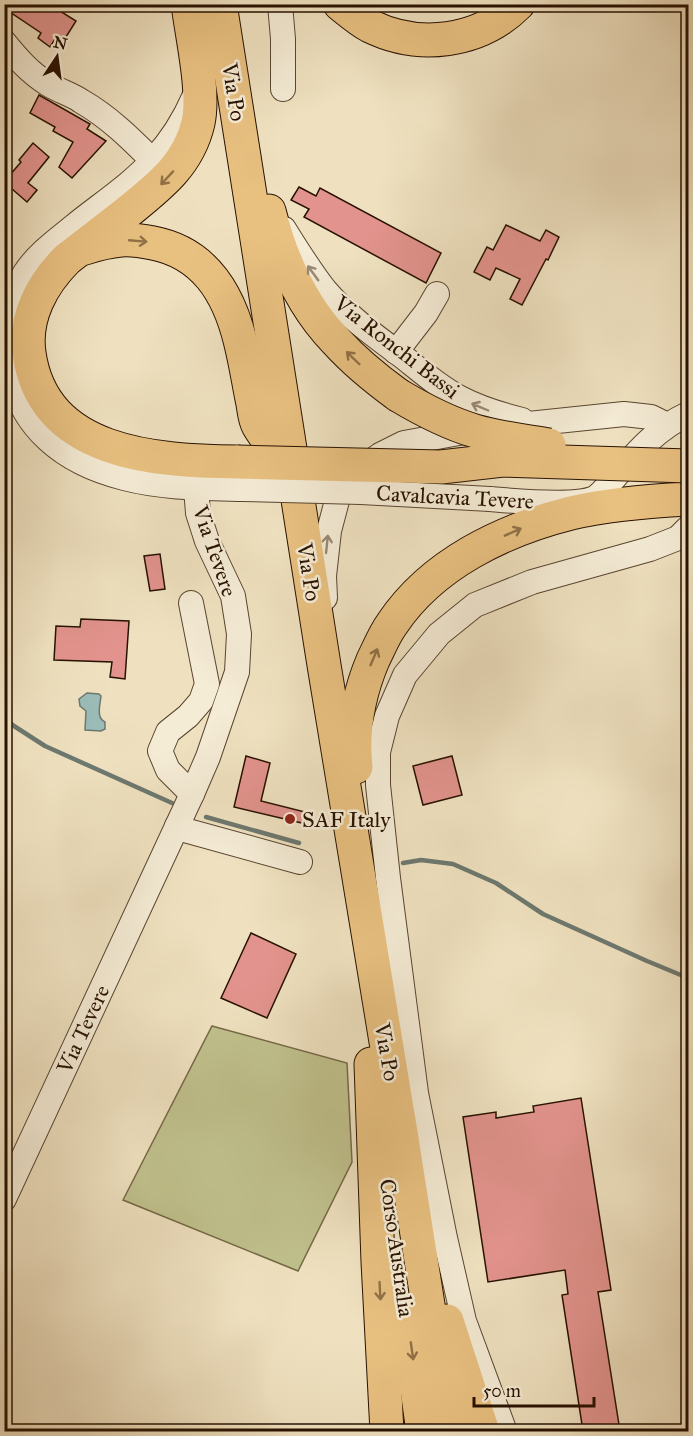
<svg xmlns="http://www.w3.org/2000/svg" width="693" height="1436" viewBox="0 0 693 1436" font-family="'IM FELL Great Primer',serif">
  <rect width="100%" height="100%" fill="#efe1c0"/>
  <filter id="stains"><feTurbulence type="fractalNoise" baseFrequency=".00333" numOctaves="4"/><feColorMatrix values="0 0 0 0 .2 0 0 0 0 .09 0 0 0 0 .02 0 0 0 .5 -.17"/></filter>
  <radialGradient id="worn" r=".72"><stop offset=".6" stop-color="#630" stop-opacity="0"/><stop offset="1" stop-color="#630" stop-opacity=".3"/></radialGradient>
  <!-- green -->
  <path fill="#c0c18d" stroke="#746946" stroke-width="1.5" d="M212,1026l135,37 5,99 -54,109 -175,-71z"/>
  <!-- water -->
  <path fill="#9bbcb9" stroke="#6d786f" stroke-width="1.5" d="M87,693l12,1 2,2c-1,9 -5,22 4,26v7l-4,2 -16,-1 1,-19 -6,-5 -1,-7z"/>
  <g fill="none" stroke-linecap="round" stroke-linejoin="round">
    <!-- stream -->
    <g stroke="#6d786f" stroke-width="4.5">
      <path d="M4,718l10,8 31,20 127,57"/>
      <path d="M206,817l93,26"/>
      <path d="M403,863l18,-3 32,4 43,19 47,31 104,47 41,17"/>
    </g>
  </g>
  <!-- building -->
  <g fill="#e2938d" stroke="#271100" stroke-width="1.5">
    <path d="M4,4h45l27,17 -15,24 -6,-6 -5,8 -12,-9 3,-5 -37,-25z"/>
    <path d="M39,95l51,29 -3,5 19,12 -34,37 -13,-11 14,-25 -20,-11 2,-4 -25,-14z"/>
    <path d="M33,143l16,14 -21,26 9,7 -10,12 -23,-20 17,-20 -2,-2z"/>
    <path d="M299,187l17,9 4,-8 121,65 -15,30 -122,-66 5,-8 -18,-9z"/>
    <path d="M506,225l34,16 6,-11 13,7 -11,23 -2,-1 -24,46 -12,-6 10,-20 -24,-11 -6,12 -16,-8 13,-25 6,3z"/>
    <path d="M160,554l5,35 -15,2 -6,-35z"/>
    <path d="M81,619l48,2 -4,58 -15,-2 2,-15 -58,-2 2,-34 24,1z"/>
    <path d="M246,756l24,7 -9,38 44,11 -3,11 -68,-16z"/>
    <path d="M452,756l10,39 -39,10 -10,-39z"/>
    <path d="M251,933l45,21 -29,64 -46,-20z"/>
    <path d="M581,1098l30,192 -13,2 22,139h-37l-21,-136 6,-1 -3,-24 -77,12 -25,-165 33,-5v6l38,-6 -1,-6z"/>
  </g>
  <g fill="none" stroke-linecap="round" stroke-linejoin="round">
    <defs>
      <g id="minor">
        <path d="M280,4l3,35v50"/>
        <path d="M4,42c13,16 26,31 44,42 11,7 23,10 33,17 28,16 50,38 72,60"/>
        <path d="M195,95c-10,23 -23,45 -41,64 -23,26 -53,45 -80,67 -17,14 -37,28 -49,47 -18,27 -21,60 -16,92 10,63 55,98 115,113 38,10 79,10 118,11"/>
        <path d="M284,229c13,21 26,42 41,61 22,26 50,46 77,66 19,15 38,32 60,43 19,10 40,16 60,21"/>
        <path d="M396,352l30,-39 11,-19"/>
        <path d="M490,499c24,2 84,8 105,-1 3,-2 5,-4 7,-6 27,-30 49,-61 86,-78"/>
        <path d="M325,598l-1,-22 5,-45 10,-38 16,-20 25,-18 24,-12 77,-14 143,-15 27,3 16,8"/>
        <path d="M191,603l16,81 -6,17 -13,15 -20,16 -8,19 8,19 24,24"/>
        <path d="M177,826l11,5 112,31"/>
        <path d="M4,1199l188,-405 16,-37 29,-85 2,-38 -6,-38 -26,-55 -9,-28 -2,-25"/>
        <path d="M505,1432l-41,-111 -19,-83 -29,-145 -28,-215 -10,-93v-33l9,-36 18,-41 34,-41 36,-29 57,-23 118,-33 28,-11 10,-10"/>
      </g>
      <g id="highway">
        <path d="M188,4c4,33 17,88 10,119 -10,43 -41,65 -73,91 -19,15 -39,30 -58,45 -25,25 -43,58 -38,94 14,102 127,108 209,109"/>
        <path d="M220,4l104,661 78,474 46,293"/>
        <path d="M340,4c10,8 19,16 30,22 49,24 109,17 148,-22"/>
        <path d="M269,211c12,47 33,95 67,130 19,21 40,38 62,54"/>
        <path d="M85,248c12,-4 24,-7 36,-8 10,-1 22,1 32,3 51,10 75,49 87,97 5,19 8,39 12,59 2,8 2,19 6,26 4,7 9,13 13,20"/>
        <path d="M356,767c-4,-36 3,-74 17,-107 6,-12 11,-25 19,-36 40,-60 111,-94 179,-111 38,-9 78,-12 117,-14"/>
        <path d="M371,1064l7,198 9,170"/>
        <path d="M406,1309l17,123"/>
        <path d="M447,1321l36,111"/>
      </g>
    </defs>
    <!-- minor casing -->
    <use href="#minor" stroke="#594530" stroke-width="26"/>
    <!-- highway casing -->
    <use href="#highway" stroke="#271100" stroke-width="35"/>
    <!-- minor -->
    <use href="#minor" stroke="#f5ecd6" stroke-width="24"/>
    <!-- highway -->
    <use href="#highway" stroke="#e8c080" stroke-width="33"/>
    <defs>
      <path id="minor-bridge" d="M242,489l119,3 129,7"/>
      <g id="highway-bridge">
        <path d="M398,395c25,15 50,28 77,36 24,7 50,10 74,14"/>
        <path d="M238,462l203,5 62,-7 185,6"/>
      </g>
    </defs>
    <!-- minor-bridge casing -->
    <use href="#minor-bridge" stroke="#594530" stroke-width="26" stroke-linecap="butt"/>
    <!-- highway-bridge casing -->
    <use href="#highway-bridge" stroke="#271100" stroke-width="35" stroke-linecap="butt"/>
    <!-- minor-bridge -->
    <use href="#minor-bridge" stroke="#f5ecd6" stroke-width="24"/>
    <!-- highway-bridge -->
    <use href="#highway-bridge" stroke="#e8c080" stroke-width="33"/>
  </g>
  <!-- one-way arrows -->
  <defs><path id="oneway-shaft" d="M-6 0H5M1.5-3L5.5 0L1.5 3" fill="none" stroke-width="1.6" stroke-linecap="round" stroke-linejoin="round" transform="scale(1.5)"/></defs>
  <g stroke="#917146">
    <use href="#oneway-shaft" transform="translate(167 178) rotate(133)"/>
    <use href="#oneway-shaft" transform="translate(138 241) rotate(5)"/>
    <use href="#oneway-shaft" transform="translate(353 358) rotate(-136)"/>
    <use href="#oneway-shaft" transform="translate(513 532) rotate(-24)"/>
    <use href="#oneway-shaft" transform="translate(374 657) rotate(-67)"/>
    <use href="#oneway-shaft" transform="translate(380 1291) rotate(87)"/>
    <use href="#oneway-shaft" transform="translate(412 1351) rotate(82)"/>
  </g>
  <g stroke="#988976">
    <use href="#oneway-shaft" transform="translate(313 273) rotate(-126)"/>
    <use href="#oneway-shaft" transform="translate(480 407) rotate(-157)"/>
    <use href="#oneway-shaft" transform="translate(327 544) rotate(-84)"/>
  </g>
  <!-- markers -->
  <circle fill="#8f2418" stroke="#f5ecd6" stroke-width="2" cx="290" cy="819" r="6"/>
  <g text-anchor="middle" dominant-baseline="central" stroke-width="5" stroke-linejoin="round" paint-order="stroke">
    <!-- street labels -->
    <g font-size="22" fill="#271100" stroke="#f5ecd6">
      <text transform="translate(234 92) rotate(81)">Via Po</text>
      <text transform="translate(397 347) rotate(38)">Via Ronchi Bassi</text>
      <text transform="translate(455 497) rotate(3)">Cavalcavia Tevere</text>
      <text transform="translate(215 551) rotate(71)">Via Tevere</text>
      <text transform="translate(309 572) rotate(81)">Via Po</text>
      <text transform="translate(83 1029) rotate(-65)">Via Tevere</text>
      <text transform="translate(387 1052) rotate(80)">Via Po</text>
      <text transform="translate(397 1248) rotate(82)">Corso Australia</text>
    </g>
    <!-- poi labels -->
    <g font-size="22" fill="#271100" stroke="#f5ecd6" text-anchor="start">
      <text x="302" y="819">SAF Italy</text>
    </g>
  </g>
  <!-- margin -->
  <rect width="693" height="1436" fill="none" stroke="#efe1c0" stroke-width="24"/>
  <rect x="6" y="6" width="681" height="1424" fill="none" stroke="#271100" stroke-width="3"/>
  <rect x="12" y="12" width="669" height="1412" fill="none" stroke="#271100" stroke-width="1.5"/>
  <!-- north arrow -->
  <g transform="translate(57 57) rotate(13)" stroke="#f5ecd6" stroke-width="4.5" paint-order="stroke">
  <path d="M0-4.5L10 22L0 15L-10 22Z" fill="#271100"/>
  <text y="-9" font-size="16" font-weight="bold" text-anchor="middle" fill="#271100">N</text>
  </g>
  <!-- scale -->
  <path d="M474 1397v9h120v-9" fill="none" stroke="#271100" stroke-width="3"/>
  <text x="483" y="1397" font-size="18" fill="#271100" stroke="#f5ecd6" stroke-width="4.5" paint-order="stroke">50 m</text>
  <rect width="100%" height="100%" filter="url(#stains)"/>
  <rect width="100%" height="100%" fill="url(#worn)"/>
</svg>
